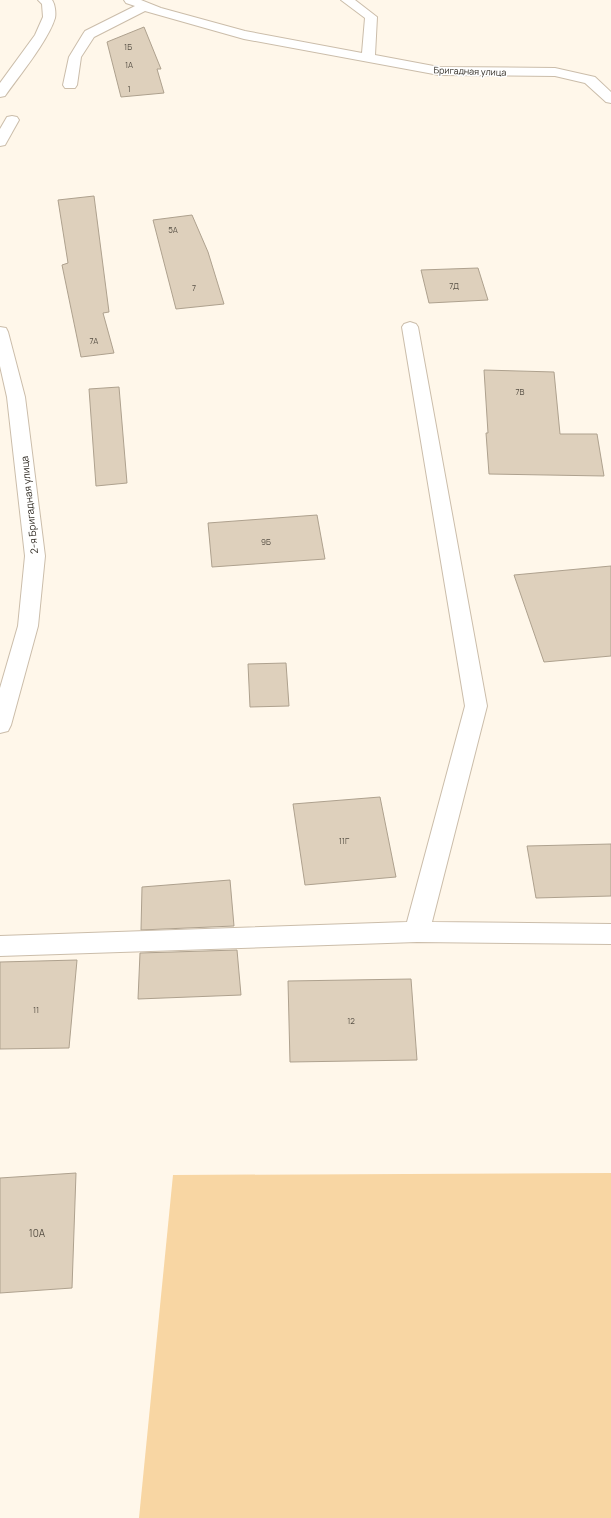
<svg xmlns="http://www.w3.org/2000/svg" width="611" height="1518" viewBox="0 0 611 1518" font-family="Manrope,sans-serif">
  <rect width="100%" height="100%" fill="#fff7ea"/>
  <!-- green -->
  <path fill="#f8d6a3" d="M611,1173v345h-472l34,-343z"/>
  <!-- building -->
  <g fill="#ded0bc" stroke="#aea18e">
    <path d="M144,27l17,42h-4l7,24 -43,4 -14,-55z"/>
    <path d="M94,196l15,116 -6,1 11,40 -33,4 -19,-92 6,-2 -10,-63z"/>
    <path d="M192,215l16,37 16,52 -48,5 -23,-89z"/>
    <path d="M478,268l10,32 -59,3 -8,-33z"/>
    <path d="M484,370l70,2 6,62h37l7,42 -115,-2 -3,-41h2z"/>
    <path d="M119,387l8,96 -31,3 -7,-97z"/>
    <path d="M317,515l8,44 -113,8 -4,-44z"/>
    <path d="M611,566v90l-67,6 -30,-87z"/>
    <path d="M286,663l3,43 -39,1 -2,-43z"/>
    <path d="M380,797l16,80 -91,8 -12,-81z"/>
    <path d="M611,844v52l-75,2 -9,-52z"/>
    <path d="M230,880l4,46 -93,4 1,-43z"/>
    <path d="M237,950l4,45 -103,4 2,-46z"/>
    <path d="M77,960l-8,88 -69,1v-87z"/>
    <path d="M411,979l6,81 -127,2 -2,-81z"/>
    <path d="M76,1173l-4,115 -72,5v-115z"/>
  </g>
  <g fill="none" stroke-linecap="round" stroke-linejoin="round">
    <defs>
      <g id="minor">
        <path d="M38,0h14c3,4 4,13 3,18 -7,23 -36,58 -50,78l-5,1v-14l35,-48 8,-18 -1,-13z"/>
        <path d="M124,0h17l20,8 84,23 117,22 3,-35 -24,-18h14l22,17 -2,38 64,12 116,1 40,9 16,15v11l-5,-1 -21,-19 -30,-7 -116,-1 -195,-36 -99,-28 -51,26 -13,20 -4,28 -2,3h-10l-2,-3 6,-28 14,-23 2,-3 50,-25 -9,-3z"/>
        <path d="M12,116l5,1 2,3 -14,25 -5,1v-17l7,-12z"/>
        <path d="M410,322l6,2 2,3 69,379 -55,216 179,2v20l-194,-2 -417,14v-20l407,-14 58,-216 -63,-379 2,-3z"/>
        <path d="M0,327l6,1 2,4 17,65 20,159 -7,70 -27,99 -3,6 -8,2v-45l18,-62 7,-70 -18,-159 -7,-31z"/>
      </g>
    </defs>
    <!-- minor casing -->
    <use href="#minor" stroke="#cbbdaa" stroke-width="2"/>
    <!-- minor -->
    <use href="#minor" fill="#fff" fill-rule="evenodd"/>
  </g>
  <g text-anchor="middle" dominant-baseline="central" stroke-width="3" stroke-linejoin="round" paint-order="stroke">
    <!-- number labels -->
    <g font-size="8" fill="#585146">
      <text x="128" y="46">1Б</text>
      <text x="129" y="64">1А</text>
      <text x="129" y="88">1</text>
      <text x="173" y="229">5А</text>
      <text x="454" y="285">7Д</text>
      <text x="194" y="287">7</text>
      <text x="94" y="340">7А</text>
      <text x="520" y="391">7В</text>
      <text x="266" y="541">9Б</text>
      <text x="344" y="840">11Г</text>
      <text x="36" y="1009">11</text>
      <text x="351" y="1020">12</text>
    </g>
    <!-- far-street labels -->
    <g font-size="9" fill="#2c271f" stroke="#fff">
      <text transform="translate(470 71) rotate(2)">Бригадная улица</text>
    </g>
    <!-- street labels -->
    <g font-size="10" fill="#2c271f" stroke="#fff">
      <text transform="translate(29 505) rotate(-96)">2-я Бригадная улица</text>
    </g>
    <!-- near-number labels -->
    <g font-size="10" fill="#585146">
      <text x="37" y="1233">10А</text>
    </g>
  </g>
</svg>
